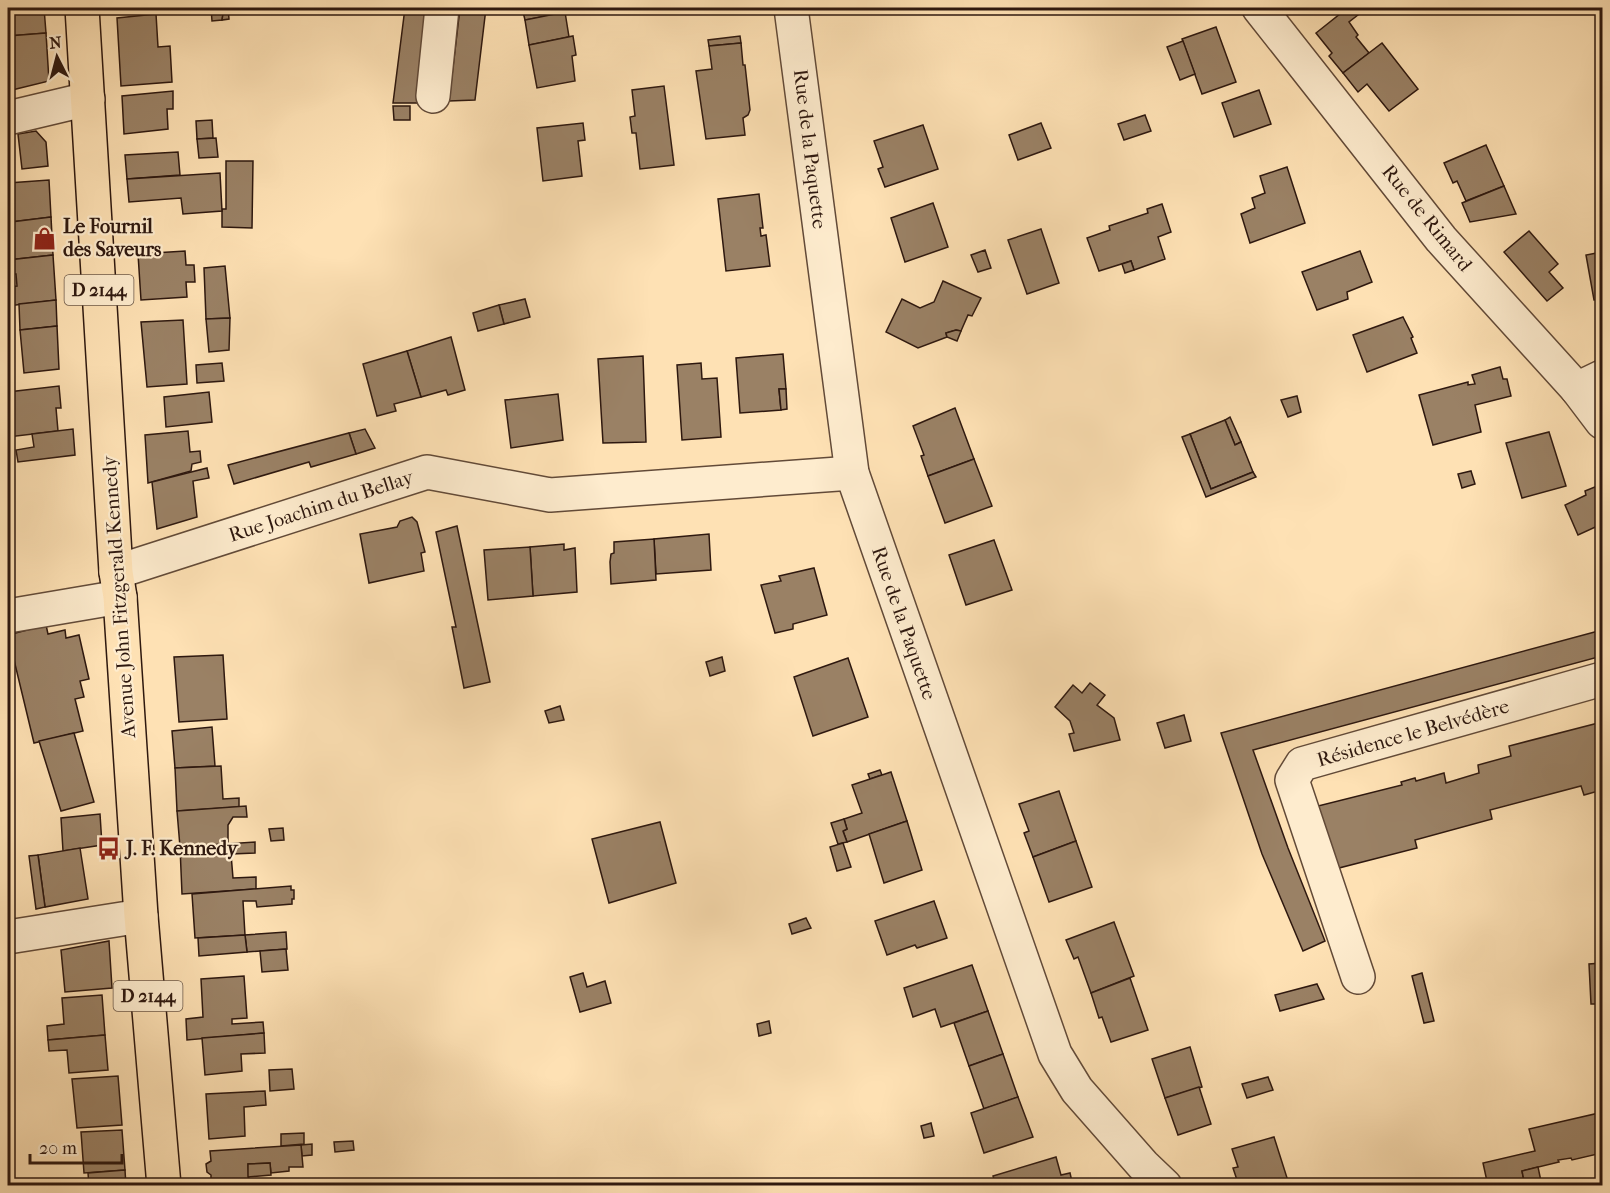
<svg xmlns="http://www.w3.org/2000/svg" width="1610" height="1193" viewBox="0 0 1610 1193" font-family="'IM FELL French Canon',serif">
  <rect width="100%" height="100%" fill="#fee1b4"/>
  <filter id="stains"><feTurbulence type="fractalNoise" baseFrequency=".00333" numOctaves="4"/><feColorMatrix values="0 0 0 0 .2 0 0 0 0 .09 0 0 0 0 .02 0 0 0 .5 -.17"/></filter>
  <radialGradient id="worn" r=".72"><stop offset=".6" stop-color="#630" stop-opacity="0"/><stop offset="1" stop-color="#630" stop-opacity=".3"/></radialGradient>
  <!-- building -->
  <g fill="#9a8165" stroke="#2e180f" stroke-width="1.5">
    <path d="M8,8h36l2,25 -38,3z"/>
    <path d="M211,8h13l-2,12 -10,1z"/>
    <path d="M224,8h4l1,11 -7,1z"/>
    <path d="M405,8h24l-11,95h-25z"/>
    <path d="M460,8h26l-11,92 -26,1z"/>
    <path d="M522,8h46l1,4 -44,8z"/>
    <path d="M1352,8l6,7 -9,7 9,13 -2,2 13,16 -26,20 -14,-17 3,-3 -16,-20 24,-19z"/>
    <path d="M565,12l4,25 -40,8 -4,-25z"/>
    <path d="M156,14l2,33 12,-1 2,36 -51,4 -4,-68z"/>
    <path d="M1216,27l20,55 -34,12 -20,-55z"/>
    <path d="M46,33l3,48 -41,10v-55z"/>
    <path d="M573,36l3,19 -4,1 3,25 -38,7 -8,-43z"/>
    <path d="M740,36l1,7 -32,3 -1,-6z"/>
    <path d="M1183,41l12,33 -15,6 -13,-33z"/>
    <path d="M741,43l2,22h2l5,45 -2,5 -5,3 2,17 -39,4 -10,-68 16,-2 -3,-23z"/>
    <path d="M1382,43l36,46 -29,22 -22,-27 -9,8 -15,-19z"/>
    <path d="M664,86l10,79 -34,4 -4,-36h-4l-2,-16 5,-1 -3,-26z"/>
    <path d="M1259,90l12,34 -37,13 -12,-34z"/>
    <path d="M173,91v18h-6l1,20 -44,5 -2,-38z"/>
    <path d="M393,106h17v14h-16z"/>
    <path d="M1145,115l6,16 -27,9 -6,-16z"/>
    <path d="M212,120l1,18 -16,1 -1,-18z"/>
    <path d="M583,123l2,17 -7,1 4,35 -39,5 -6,-53z"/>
    <path d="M1041,123l10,25 -33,12 -9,-25z"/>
    <path d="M923,125l15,44 -53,18 -7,-18 5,-2 -9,-26z"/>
    <path d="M36,131l10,11 2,24 -26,3 -4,-35z"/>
    <path d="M216,138l2,19 -19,1 -2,-19z"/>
    <path d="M1486,145l18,41 -38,15 -9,-20 -4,2 -9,-20z"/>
    <path d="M178,152l2,23 -53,4 -2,-24z"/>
    <path d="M226,161h27l-1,67 -30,-1v-18h4z"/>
    <path d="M1287,167l18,56 -55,20 -9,-29 14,-6 -3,-10 13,-5 -5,-17z"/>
    <path d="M220,173l2,38 -39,3 -2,-16 -52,4 -2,-23z"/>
    <path d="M49,180l2,37 -40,5 -1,-8h-2v-31z"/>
    <path d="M1504,186l12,28 -46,8 -8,-19z"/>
    <path d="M759,194l4,34h-3l1,8 5,-1 4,31 -44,5 -8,-72z"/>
    <path d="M933,203l15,44 -43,15 -14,-44z"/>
    <path d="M1162,204l9,28 -13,5 7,22 -31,11 -3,-9 -32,10 -12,-33 23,-8 -1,-4 39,-13 -1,-4z"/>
    <path d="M51,217l2,38 -45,5v-28h4l-1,-10z"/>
    <path d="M1041,229l18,54 -32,11 -19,-54z"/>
    <path d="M1529,231l29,33 -9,8 14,16 -16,13 -43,-49z"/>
    <path d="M985,250l6,18 -13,4 -7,-17z"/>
    <path d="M185,251l1,14h8l1,17h-9l1,15 -46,3 -3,-46z"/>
    <path d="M1360,251l12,31 -25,10 1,7 -31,11 -15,-38z"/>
    <path d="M1602,252v47l-8,1 -8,-45z"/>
    <path d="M53,255l3,45 -48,6v-19l9,-1 -1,-12h-8v-14z"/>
    <path d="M1131,261l3,9 -9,3 -3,-9z"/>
    <path d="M225,266l5,52 -24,1 -2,-51z"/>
    <path d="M943,281l38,17 -9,18 -4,-1 -7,16 -5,-1 -10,3 1,4 -29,11 -32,-16 16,-33 18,9 14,-6z"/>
    <path d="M525,299l5,18 -26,7 -5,-19z"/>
    <path d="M56,300l1,26 -37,4 -1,-26z"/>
    <path d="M499,305l5,19 -26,7 -5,-18z"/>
    <path d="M1403,317l10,20 -2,1 6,15 -50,19 -14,-37z"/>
    <path d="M230,318l-1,32 -20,2 -3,-33z"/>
    <path d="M183,320l4,64 -40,3 -6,-65z"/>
    <path d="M57,326l2,43 -35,4 -4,-43z"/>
    <path d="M956,330l5,1 -4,10 -10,-4 -1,-4z"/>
    <path d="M451,337l14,53 -17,5 -2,-5 -25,7 -14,-46z"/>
    <path d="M407,351l14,46 -27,7 2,7 -19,5 -14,-52z"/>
    <path d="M783,354l3,35h-7l2,21 -41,3 -4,-55z"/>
    <path d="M643,356l3,86 -43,1 -5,-84z"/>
    <path d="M222,363l2,18 -27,2 -1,-18z"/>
    <path d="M701,363l1,16 15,-1 4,59 -39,3 -5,-75z"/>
    <path d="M1500,367l3,12h4l4,17 -36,9 6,27 -48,13 -14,-50 49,-13v3l7,-1 -3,-9z"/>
    <path d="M59,386l2,22h-5l2,23 -50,6v-45z"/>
    <path d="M779,389h7l1,20 -6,1z"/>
    <path d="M209,392l3,30 -46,5 -2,-30z"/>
    <path d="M558,394l5,46 -52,8 -6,-48z"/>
    <path d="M1297,396l4,16 -13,5 -7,-17z"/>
    <path d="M955,408l19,51 -46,17 -7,-20 3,-1 -11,-29z"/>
    <path d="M1230,417l11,25 -6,3 -10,-25z"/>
    <path d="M1225,420l10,25 6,-3 12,30 -42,17 -21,-55z"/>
    <path d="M73,429l2,26 -57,7 -2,-12 18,-3 -2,-13z"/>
    <path d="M365,429l10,19 -19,6 -7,-21z"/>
    <path d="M188,431l2,21 10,-1 1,11 -9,2 -1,7 -43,12 -3,-48z"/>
    <path d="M1549,432l17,54 -44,12 -16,-55z"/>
    <path d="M349,433l7,21 -45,13 -2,-5 -75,22 -6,-19z"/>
    <path d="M1190,434l21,55 42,-17 3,5 -50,20 -24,-60z"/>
    <path d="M974,459l18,47 -47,17 -17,-47z"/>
    <path d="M207,468l2,10 -16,3 4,36 -40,12 -5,-47z"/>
    <path d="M1471,471l4,13 -13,4 -4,-14z"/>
    <path d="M1602,484v40l-24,11 -13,-30 21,-10 -1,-4z"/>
    <path d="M412,517l5,5 8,30 -4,1 3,18 -55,12 -9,-49 37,-7 3,-6z"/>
    <path d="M457,526l33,156 -26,6 -12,-61h4l-20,-95z"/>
    <path d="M709,534l2,36 -55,4 -2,-35z"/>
    <path d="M654,539l2,41 -45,4 -1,-22 1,-8 3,-1v-11z"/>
    <path d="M994,540l18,50 -46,15 -17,-50z"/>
    <path d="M564,544v6l11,-2 2,44 -44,4 -3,-49z"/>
    <path d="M530,547l3,49 -45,4 -4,-50z"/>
    <path d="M814,568l13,47 -34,9v5l-18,4 -14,-48 20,-4 -2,-5z"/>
    <path d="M46,625l2,9 17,-4 1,8 13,-3 10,44 -9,2 4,16 -9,2 8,32 -49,12 -26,-108z"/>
    <path d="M1602,630v26l-349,94 35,98 37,93 -22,10 -41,-97 -41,-121z"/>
    <path d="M223,655l4,64 -48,3 -5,-65z"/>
    <path d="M722,657l3,14 -15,5 -4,-14z"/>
    <path d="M848,658l20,59 -55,19 -19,-59z"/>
    <path d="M1090,683l15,12 -8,10 17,13 6,22 -46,11 -5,-17 5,-1 -4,-12 -15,-14 18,-22 9,8z"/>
    <path d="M560,706l4,14 -15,3 -4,-12z"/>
    <path d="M1184,715l7,26 -26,7 -8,-25z"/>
    <path d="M1602,722v68l-18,5 -3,-9 -91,24 2,9 -77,21 2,8 -82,21 -17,-63 84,-21 -1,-3 14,-4 1,3 28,-8 2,10 33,-10 -1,-8 33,-9 -2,-10z"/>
    <path d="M212,727l3,39 -40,2 -3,-37z"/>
    <path d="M74,733l20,69 -33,9 -22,-70z"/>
    <path d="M221,766l2,33 16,-1v9l-62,4 -2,-43z"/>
    <path d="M880,770l2,5 -12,4 -2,-5z"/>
    <path d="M891,772l16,49 -60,21 -4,-11 4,-2 -3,-10 18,-6 -10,-28z"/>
    <path d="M1059,791l17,50 -43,16 -9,-24 5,-2 -10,-27z"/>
    <path d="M246,806l1,11h-14l-5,8v19l-48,3 -3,-36z"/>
    <path d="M100,814l2,31 -39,6 -2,-33z"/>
    <path d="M844,819l3,10 -4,2 4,11 -9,2 -7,-21z"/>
    <path d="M907,821l15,49 -38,13 -15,-49z"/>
    <path d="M660,822l16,61 -67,20 -17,-64z"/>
    <path d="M283,828l1,12 -13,1 -2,-12z"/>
    <path d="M1076,841l16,46 -43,15 -16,-45z"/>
    <path d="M255,842v11l-24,1 2,24 23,-1v12l-74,5 -2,-47z"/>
    <path d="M843,843l8,24 -14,4 -7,-24z"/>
    <path d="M80,848l8,51 -43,8 -7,-52z"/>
    <path d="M38,855l7,52 -9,2 -7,-53z"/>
    <path d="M291,886v4h3v9h-2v5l-35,3 -1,-6h-13l2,34 -50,3 -3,-44z"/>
    <path d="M934,901l13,37 -30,10 -2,-3 -28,10 -12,-34z"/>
    <path d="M806,918l5,10 -19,6 -3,-10z"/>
    <path d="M1114,922l20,54 -43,17 -13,-36 -4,2 -8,-19z"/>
    <path d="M286,932l1,17 -40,3 -2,-17z"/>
    <path d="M1601,933h1v71h-11l-2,-40 13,-1z"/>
    <path d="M245,935l2,17 -48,4 -1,-18z"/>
    <path d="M109,941l3,47 -47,4 -4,-42z"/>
    <path d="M286,949l2,21 -26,2 -2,-21z"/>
    <path d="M972,965l16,46 -47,16 -6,-18 -22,8 -9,-29z"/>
    <path d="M583,973l4,14 18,-6 6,22 -31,9 -10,-35z"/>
    <path d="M1422,973l12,48 -10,2 -12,-47z"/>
    <path d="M244,976l3,42 -15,1v5l31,-2 1,11 -77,7 -1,-21 17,-2 -2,-38z"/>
    <path d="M1130,978l18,52 -37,12 -9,-25 -3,1 -8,-25z"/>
    <path d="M1317,984l7,15 -44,12 -5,-16z"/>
    <path d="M102,995l3,40 -57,5 -1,-14 17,-2 -2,-26z"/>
    <path d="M988,1011l15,43 -34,12 -15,-43z"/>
    <path d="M769,1021l2,12 -12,3 -2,-12z"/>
    <path d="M264,1033l1,20 -24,1 1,17 -37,4 -3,-37z"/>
    <path d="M105,1035l3,35 -39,3 -2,-23 -18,1 -1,-11z"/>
    <path d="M1190,1047l12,40 -37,11 -13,-39z"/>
    <path d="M1003,1054l15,43 -34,12 -15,-43z"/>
    <path d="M292,1069l2,20 -24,2 -1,-21z"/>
    <path d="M118,1076l4,49 -45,3 -5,-49z"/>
    <path d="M1268,1077l5,13 -26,8 -5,-14z"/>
    <path d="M1199,1087l12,37 -33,11 -13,-37z"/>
    <path d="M265,1091l1,14 -22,2 1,29 -36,3 -3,-45z"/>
    <path d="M1018,1097l15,40 -49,16 -13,-40z"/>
    <path d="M1599,1113l3,15v25l-30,7 -1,-2 -13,2 1,2 -37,9 3,15h-37l-5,-23 52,-12 -6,-22z"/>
    <path d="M931,1123l3,13 -10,2 -3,-12z"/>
    <path d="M122,1130l3,40 -41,3 -3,-41z"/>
    <path d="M304,1133v11l-23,2v-12z"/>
    <path d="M1274,1137l14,44 -16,5h-33l-6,-18 5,-1 -6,-18z"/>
    <path d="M353,1141l1,9 -19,2 -1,-10z"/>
    <path d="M312,1144v11l-10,1 -1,-11z"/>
    <path d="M301,1145l2,22h-14v4l-18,2 -1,-10 -22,1 1,19 -51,3 13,-3v-8l-4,-3 -1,-8 5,-3 -1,-10z"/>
    <path d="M1056,1157l5,18 9,-2 3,13h-77l-3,-10z"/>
    <path d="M270,1163l1,12 -23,2v-13z"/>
    <path d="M1538,1167l4,19h-17l-3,-15z"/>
    <path d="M8,1169l7,17h-7z"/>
    <path d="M125,1170l1,16h-37l-1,-13z"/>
  </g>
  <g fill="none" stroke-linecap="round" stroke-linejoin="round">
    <defs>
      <g id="minor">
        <path d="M791,8l61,465 203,581 22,36 66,75 22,21"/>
        <path d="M1259,8l182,231 136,150 25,33"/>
        <path d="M433,96l9,-88"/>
        <path d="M8,118l80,-19"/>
        <path d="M1577,389l25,-12"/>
        <path d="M116,572l311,-100 123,23 302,-22"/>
        <path d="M8,616l112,-19"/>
        <path d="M8,937l133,-21"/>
        <path d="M1358,977l-66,-197 10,-16 300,-85"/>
      </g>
      <path id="major" d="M82,8l34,564 4,25 21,319 23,270"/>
    </defs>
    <!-- minor casing -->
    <use href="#minor" stroke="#624a38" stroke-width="36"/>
    <!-- major casing -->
    <use href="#major" stroke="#2e180f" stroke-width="36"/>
    <!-- minor -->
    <use href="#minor" stroke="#feecce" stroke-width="33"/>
    <!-- major -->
    <use href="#major" stroke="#fee1b4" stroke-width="33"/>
  </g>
  <!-- icons -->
  <defs>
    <symbol id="shop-bare" viewBox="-9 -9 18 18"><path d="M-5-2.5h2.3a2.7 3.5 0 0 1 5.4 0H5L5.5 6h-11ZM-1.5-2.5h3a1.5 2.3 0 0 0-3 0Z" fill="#8f2418" stroke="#feecce" stroke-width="2.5" paint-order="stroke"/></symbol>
    <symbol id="bus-bare" viewBox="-9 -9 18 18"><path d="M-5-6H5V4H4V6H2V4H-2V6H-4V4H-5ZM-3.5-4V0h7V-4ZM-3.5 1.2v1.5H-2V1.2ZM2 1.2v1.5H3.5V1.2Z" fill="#8f2418" stroke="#feecce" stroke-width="2.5" paint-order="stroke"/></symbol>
  </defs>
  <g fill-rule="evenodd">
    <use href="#shop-bare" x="28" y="222" width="33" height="33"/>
    <use href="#bus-bare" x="92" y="832" width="33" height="33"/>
  </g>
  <g text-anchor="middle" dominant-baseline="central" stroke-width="4.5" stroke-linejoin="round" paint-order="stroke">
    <!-- shield labels -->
    <g fill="#feecce" stroke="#6c5848" stroke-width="1.5">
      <rect x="64.5" y="275" width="69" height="30" rx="4.5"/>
      <rect x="113.5" y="981" width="69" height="30" rx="4.5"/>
    </g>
    <g font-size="18" font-weight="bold" fill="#2e180f">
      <text x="99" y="290">D 2144</text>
      <text x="148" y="996">D 2144</text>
    </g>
    <!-- street labels -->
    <g font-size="20" fill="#2e180f" stroke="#feecce">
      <text transform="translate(810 149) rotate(83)">Rue de la Paquette</text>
      <text transform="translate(1427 218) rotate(51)">Rue de Rimard</text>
      <text transform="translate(321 506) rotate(-18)">Rue Joachim du Bellay</text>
      <text transform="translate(119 597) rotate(-94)">Avenue John Fitzgerald Kennedy</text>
      <text transform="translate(904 623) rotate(71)">Rue de la Paquette</text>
      <text transform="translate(1413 733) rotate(-16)">Résidence le Belvédère</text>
    </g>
    <!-- poi labels -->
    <g font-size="20" font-weight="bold" fill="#2e180f" stroke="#feecce" text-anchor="start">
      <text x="63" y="226">Le Fournil<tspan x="63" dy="23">des Saveurs</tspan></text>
      <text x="126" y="848">J. F. Kennedy</text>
    </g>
  </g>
  <!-- margin -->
  <rect width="1610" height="1193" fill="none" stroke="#fee1b4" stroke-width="30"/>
  <rect x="9" y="9" width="1592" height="1175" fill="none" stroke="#2e180f" stroke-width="3"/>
  <rect x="15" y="15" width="1580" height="1163" fill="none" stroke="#2e180f" stroke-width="1.5"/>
  <!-- north arrow -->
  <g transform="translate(57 57) rotate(354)" stroke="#feecce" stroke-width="4.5" paint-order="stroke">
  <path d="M0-4.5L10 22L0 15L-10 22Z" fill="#2e180f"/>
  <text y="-9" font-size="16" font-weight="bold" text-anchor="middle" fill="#2e180f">N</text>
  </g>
  <!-- scale -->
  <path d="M30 1154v9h92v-9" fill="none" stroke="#2e180f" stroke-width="3"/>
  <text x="39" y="1154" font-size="18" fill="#2e180f" stroke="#feecce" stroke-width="4.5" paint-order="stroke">20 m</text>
  <rect width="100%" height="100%" filter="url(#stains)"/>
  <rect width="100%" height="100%" fill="url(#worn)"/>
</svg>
